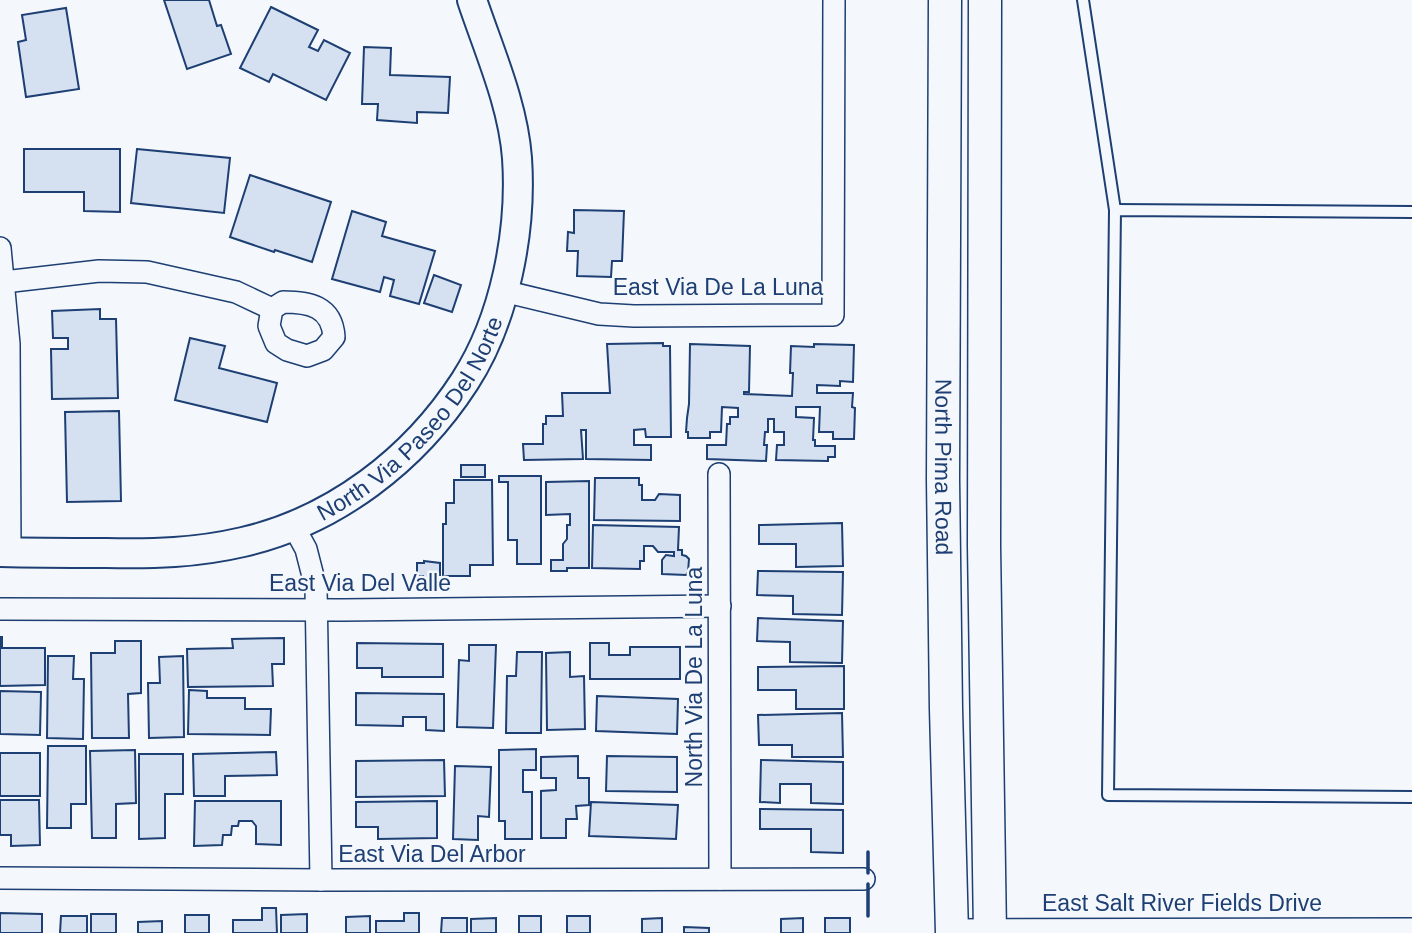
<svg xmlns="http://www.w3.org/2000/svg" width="1412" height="933" viewBox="0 0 1412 933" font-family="Arial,sans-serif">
  <rect width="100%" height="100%" fill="#f4f7fb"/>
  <!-- building -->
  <g fill="#d5e0f0" stroke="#1d3f73" stroke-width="2">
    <path d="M164,0h45l8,26 4,-1 10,29 -44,15z"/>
    <path d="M271,7l47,23 -9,17 9,4 6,-11 26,13 -24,47 -53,-26 -4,8 -29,-14z"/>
    <path d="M66,8l13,81 -53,8 -8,-55 8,-2 -4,-25z"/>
    <path d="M364,47l27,1 -1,27 60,2 -2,36 -31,-1v11l-40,-3 1,-16h-16z"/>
    <path d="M24,149h96v63l-36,-1v-19h-60z"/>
    <path d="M137,149l93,9 -6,55 -93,-10z"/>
    <path d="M250,175l81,27 -19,60 -37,-12 -1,2 -44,-15z"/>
    <path d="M574,210l50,1 -2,50h-10l-1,16 -34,-1 1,-25h-11l1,-19 6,1z"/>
    <path d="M352,211l34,11 -4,14 53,15 -16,53 -29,-8 4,-16 -10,-3 -4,15 -48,-13z"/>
    <path d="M434,275l27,10 -9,27 -28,-9z"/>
    <path d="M100,309v10h16l2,79 -66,1 -1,-50h17v-11h-15l-1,-27z"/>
    <path d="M190,338l35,8 -6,22 58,15 -10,39 -92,-22z"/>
    <path d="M663,343v3h7l1,91h-25l-1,-8 -11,1v15h17v15l-65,-1v-29h-5l2,29 -59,1 -1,-16h20v-20h3v-8h17l-1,-23h48l-3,-49z"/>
    <path d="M690,344l60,2 -1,46h-5v2l48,2 1,-23h-3l1,-27 23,1v-3l40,1 -1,37 -13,-1v5l-23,-1v8h36l-1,14 3,1 -1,31h-21v-7h-14l1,-25h-24v10l18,1 -1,22h2v6h20v11h-7v4l-52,-1 1,-15h7v-13h-10v-13h-6v13h-3l-1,13h3l-1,16 -59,-2v-14h19l1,-21h3v-7h8v-9l-16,-1 -1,25h-11v6h-22v-6h-2l1,-14 2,-14z"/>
    <path d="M119,411l2,90 -54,1 -2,-90z"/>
    <rect x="461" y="465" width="24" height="12"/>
    <path d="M499,476h42v88h-24v-24h-9v-58h-9z"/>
    <path d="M595,478h44v7h3v15h13l4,-6 21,1v26l-86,-1z"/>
    <path d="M454,480h38l1,85h-23v11h-27v-52h3v-21h8z"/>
    <path d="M589,481v87h-22v3h-16v-11h12v-16l4,-5v-14h3v-11l-24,1v-33z"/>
    <path d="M842,523l1,43 -47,1v-23h-37v-19z"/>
    <path d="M593,525l86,2 -1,23h4v5l4,1 3,3 -1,13 -2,3 -24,-1v-14l4,-5 8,1v-4h-16l-5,-6h-9v15h-4v8l-48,-1z"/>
    <path d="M424,561l16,2v12h-9v6h-8v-5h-6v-13h7z"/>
    <path d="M758,571l85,1 -1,43 -49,-1v-18l-36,-1z"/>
    <path d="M758,618l85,3 -1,42 -52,-1v-20l-33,-1z"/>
    <path d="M0,637h2v11h43v37l-45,1z"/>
    <path d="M284,638v26h-12l1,22 -85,1 -1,-38 46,-1 -1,-9z"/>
    <path d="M115,641h26v52l-13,1 1,44h-37l-1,-85h24z"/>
    <path d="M357,643l86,1v33h-61v-9h-25z"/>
    <path d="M590,643h19v12h21v-8h50v32h-90z"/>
    <path d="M469,645h27l-3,83 -36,-1 2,-67 10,1z"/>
    <path d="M517,652h25l-1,81h-35l1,-57h9z"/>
    <path d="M570,652v25l14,-1 1,53 -38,1 -1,-77z"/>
    <path d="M48,656h26l-1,23h11l-1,60 -36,-1z"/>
    <path d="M183,656l1,81 -35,1 -1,-55h12l-1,-26z"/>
    <path d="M844,666v43h-48v-19h-38v-23z"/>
    <path d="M189,690l18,1v7h38v11h26l-1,26 -82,-1z"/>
    <path d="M0,691l41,1 -1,43 -40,-1z"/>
    <path d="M356,693l88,1v37l-18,-1v-13h-23v9l-47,-1z"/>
    <path d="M597,696l81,3 -1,35 -81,-3z"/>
    <path d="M842,713l1,44h-51v-12h-33l-1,-30z"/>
    <path d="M48,746h38v58h-15v24h-24z"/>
    <path d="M536,749v21h-13v22h9v47h-27v-18h-6v-71z"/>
    <path d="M135,750l1,53 -20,1v34h-24l-2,-87z"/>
    <path d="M276,752l1,23 -52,1v20h-31l-1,-42z"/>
    <rect x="0" y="753" width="40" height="43"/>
    <path d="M139,754h44v40h-18v44l-26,1z"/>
    <path d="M578,756v22h11v27l-13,1 1,13h-11v19h-25v-47l15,-1v-12h-15v-21z"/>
    <path d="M607,756l70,1v35l-71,-1z"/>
    <path d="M444,760l1,36 -89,1v-36z"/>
    <path d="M761,760l82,2v42l-32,-1v-19h-31v19l-20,-1z"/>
    <path d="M455,766l36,1 -2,50 -11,-1v24l-25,-1z"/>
    <path d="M0,800h39l1,45 -29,1v-11h-11z"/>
    <path d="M195,801h86v44l-25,-1v-18l-4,-5h-13l-1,5h-6l-1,9h-8l-1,10 -28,1z"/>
    <path d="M437,801v37l-59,1v-12h-22v-25z"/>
    <path d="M591,802l87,3 -2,34 -87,-3z"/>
    <path d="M760,809l83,1v43l-32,-1v-23h-51z"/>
    <path d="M262,908h14l1,25h-44v-13h29z"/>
    <path d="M0,913l42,1v19h-42z"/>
    <path d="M404,913h15v20h-43v-12h28z"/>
    <rect x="91" y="914" width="25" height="19"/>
    <path d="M307,914v19h-26v-18z"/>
    <rect x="185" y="915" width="24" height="18"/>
    <path d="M61,916h26v17h-27z"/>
    <path d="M370,916v17h-24v-16z"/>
    <rect x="519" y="916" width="22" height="17"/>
    <rect x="567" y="916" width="23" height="17"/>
    <path d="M442,918h25v15h-26z"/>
    <path d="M496,918v15h-25v-14z"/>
    <path d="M662,918v15h-20v-14z"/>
    <path d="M803,918v15h-22v-14z"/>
    <rect x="825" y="918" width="25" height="15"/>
    <path d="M162,921v12h-24v-11z"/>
    <path d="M684,927l25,1v5h-25z"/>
  </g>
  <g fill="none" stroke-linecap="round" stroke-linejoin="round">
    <defs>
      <g id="service">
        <path d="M1083,0l32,210"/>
        <path d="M1412,212l-297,-2 -7,585 304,2"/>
      </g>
      <g id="minor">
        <path d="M0,248l9,96 1,208"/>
        <path d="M4,282l95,-11 48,1 89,20 36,17"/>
        <path d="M503,291l96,23 35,2 199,-1 1,-315"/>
        <path d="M283,302c26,0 49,4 51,35l-11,13 -16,6 -20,-6 -11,-7 -7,-17 3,-17z"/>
        <path d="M719,474l1,405"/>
        <path d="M294,527l12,22 10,39 5,292"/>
        <path d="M0,609l343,1 377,-4"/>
        <path d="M0,878l321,2 543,-1"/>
        <path d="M952,930l460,-1"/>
      </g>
      <g id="tertiary">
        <path id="s1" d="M0,552c35,1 71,1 106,1 47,1 90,0 137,-11 91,-21 171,-82 222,-161 40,-62 57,-150 52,-223 -4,-54 -28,-107 -45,-158"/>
      </g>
      <g id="secondary">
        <path id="s2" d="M945,0l-2,480 3,229 6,224"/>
        <path d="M985,0l-1,546 6,387"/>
      </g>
    </defs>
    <!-- service casing -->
    <use href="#service" stroke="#1d3f73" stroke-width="14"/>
    <!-- minor casing -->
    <use href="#minor" stroke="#1d3f73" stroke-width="24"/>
    <!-- tertiary casing -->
    <use href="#tertiary" stroke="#1d3f73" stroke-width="32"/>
    <!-- secondary casing -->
    <use href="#secondary" stroke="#1d3f73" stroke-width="35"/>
    <!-- service -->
    <use href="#service" stroke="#f4f7fb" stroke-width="10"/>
    <!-- minor -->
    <use href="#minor" stroke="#f4f7fb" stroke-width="21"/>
    <!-- tertiary -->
    <use href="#tertiary" stroke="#f4f7fb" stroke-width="28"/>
    <!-- secondary -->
    <use href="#secondary" stroke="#f4f7fb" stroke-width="32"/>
    <!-- wall -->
    <g stroke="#1d3f73" stroke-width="3.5">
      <path d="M868,852v21"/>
      <path d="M868,884v32"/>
    </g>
  </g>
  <g text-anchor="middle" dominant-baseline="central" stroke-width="5" stroke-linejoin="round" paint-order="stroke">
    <!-- street labels -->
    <g font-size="23" fill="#1d3f73" stroke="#f4f7fb">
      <text x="718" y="287">East Via De La Luna</text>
      <text stroke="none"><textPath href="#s1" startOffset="460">North Via Paseo Del Norte</textPath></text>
      <text stroke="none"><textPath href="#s2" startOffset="467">North Pima Road</textPath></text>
      <text x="360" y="583">East Via Del Valle</text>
      <text transform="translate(694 677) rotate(-90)">North Via De La Luna</text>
      <text x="432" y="854">East Via Del Arbor</text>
      <text x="1182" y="903">East Salt River Fields Drive</text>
    </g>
  </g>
</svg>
